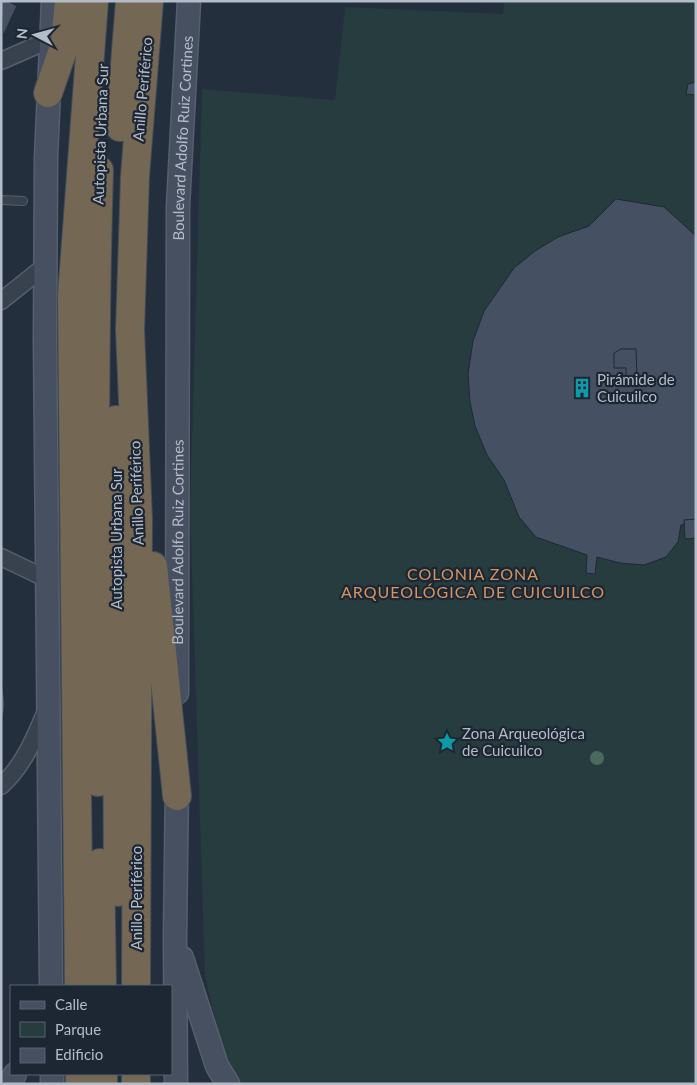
<svg xmlns="http://www.w3.org/2000/svg" width="697" height="1085" viewBox="0 0 697 1085" font-family="Lato,sans-serif">
  <rect width="100%" height="100%" fill="#242f3e"/>
  <!-- green -->
  <path fill="#263c3f" d="M504,1h192v1083h-456l-16,-27 -19,-81 -15,-467 12,-420 133,11 10,-93 158,7z"/>
  <!-- building -->
  <g fill="#455162" stroke="#1f2835">
    <path d="M1,1h7l9,5 -14,30z"/>
    <path d="M696,82v13l-10,-1 2,-10z"/>
    <path d="M616,199l48,8 32,29v283l-15,6 -3,17 -12,15 -22,8 -24,-2 -23,-6 -2,17 -9,-1 1,-18 -51,-18 -17,-20 -15,-37 -17,-25 -12,-29 -5,-24 -2,-28 5,-33 11,-30 30,-43 21,-17 23,-14 31,-11z"/>
    <path d="M621,349h15l1,27h-11v-8h-12v-15z"/>
    <path d="M696,519v19l-11,1 -1,-19z"/>
    <path d="M1,669l4,36 -4,26z"/>
  </g>
  <g fill="none" stroke-linecap="round" stroke-linejoin="round">
    <defs>
      <path id="lane" d="M1,200l22,1"/>
      <g id="street">
        <path d="M1,61l48,-21"/>
        <path d="M1,301l44,-35"/>
        <path d="M1,557l46,22"/>
        <path d="M1,786c23,-21 33,-47 45,-75"/>
      </g>
      <g id="secondary">
        <path id="s1" d="M177,693l1,-487 11,-205"/>
        <path d="M182,958l35,108 11,18"/>
        <path d="M51,986l-6,-646 1,-182 7,-157"/>
        <path d="M52,1074v10"/>
        <path d="M10,1084l5,-10"/>
        <path d="M176,1084l-1,-147 2,-157"/>
      </g>
      <g id="highway">
        <path d="M48,93l17,-49 4,-43"/>
        <path d="M120,127l10,-126"/>
        <path d="M116,420l2,472"/>
        <path d="M153,566l24,230"/>
        <path d="M98,782c-3,-204 -5,-408 1,-612"/>
        <path d="M100,863l2,123"/>
        <path d="M79,986l-7,-690 22,-295"/>
        <path d="M136,986l2,-467 -8,-189 5,-154 14,-175"/>
        <path d="M80,1074v10"/>
        <path d="M103,1074v10"/>
        <path d="M136,1084v-10"/>
      </g>
    </defs>
    <!-- lane casing -->
    <use href="#lane" stroke="#565f6c" stroke-width="10"/>
    <!-- street casing -->
    <use href="#street" stroke="#565f6c" stroke-width="19"/>
    <!-- secondary casing -->
    <use href="#secondary" stroke="#565f6c" stroke-width="25"/>
    <!-- highway casing -->
    <use href="#highway" stroke="#434c59" stroke-width="30"/>
    <!-- lane -->
    <use href="#lane" stroke="#38414e" stroke-width="8"/>
    <!-- street -->
    <use href="#street" stroke="#38414e" stroke-width="16"/>
    <!-- secondary -->
    <use href="#secondary" stroke="#465061" stroke-width="22"/>
    <!-- highway -->
    <use href="#highway" stroke="#746855" stroke-width="28"/>
  </g>
  <!-- trees -->
  <circle fill="#4b6a5d" cx="597" cy="758" r="7"/>
  <!-- icons -->
  <defs>
    <symbol id="building-bare" viewBox="-9 -9 18 18"><path d="M-4-6H4V6H1V3H-1V6H-4ZM-2.5-4.3h1.7v1.8h-1.7ZM.8-4.3h1.7v1.8H.8ZM-2.5-1h1.7V.8h-1.7ZM.8-1h1.7V.8H.8Z" fill="#0f9aa8" stroke="#1d2633" stroke-width="2.5" paint-order="stroke"/></symbol>
    <symbol id="sight-bare" viewBox="-9 -9 18 18"><path d="M0-6L1.8-2.2L6-1.7L2.9 1.2L3.7 5.4L0 3.3L-3.7 5.4L-2.9 1.2L-6-1.7L-1.8-2.2Z" fill="#0f9aa8" stroke="#1d2633" stroke-width="2.5" paint-order="stroke"/></symbol>
  </defs>
  <g fill-rule="evenodd">
    <use href="#building-bare" x="568" y="374" width="28" height="28"/>
    <use href="#sight-bare" x="433" y="728" width="28" height="28"/>
  </g>
  <g text-anchor="middle" dominant-baseline="central" stroke-width="4.5" stroke-linejoin="round" paint-order="stroke">
    <!-- street labels -->
    <g font-size="15" fill="#b4bcc9" stroke="#1d2633">
      <text transform="translate(142 89) rotate(-85)">Anillo Periférico</text>
      <text transform="translate(100 134) rotate(-88)">Autopista Urbana Sur</text>
      <text stroke="none"><textPath href="#s1" startOffset="555">Boulevard Adolfo Ruiz Cortines</textPath></text>
      <text transform="translate(136 493) rotate(-92)">Anillo Periférico</text>
      <text transform="translate(116 539) rotate(-90)">Autopista Urbana Sur</text>
      <text stroke="none"><textPath href="#s1" startOffset="151">Boulevard Adolfo Ruiz Cortines</textPath></text>
      <text transform="translate(136 898) rotate(-90)">Anillo Periférico</text>
    </g>
    <!-- poi labels -->
    <g font-size="15" fill="#b4bcc9" stroke="#1d2633" text-anchor="start">
      <text x="597" y="379">Pirámide de<tspan x="597" dy="17">Cuicuilco</tspan></text>
      <text x="462" y="733">Zona Arqueológica<tspan x="462" dy="17">de Cuicuilco</tspan></text>
    </g>
    <!-- neighbourhood labels -->
    <g font-size="16" letter-spacing="1" fill="#d59563" stroke="#1d2633">
      <text x="473" y="573">COLONIA ZONA<tspan x="473" dy="18">ARQUEOLÓGICA DE CUICUILCO</tspan></text>
    </g>
  </g>
  <!-- border -->
  <rect width="697" height="1085" fill="none" stroke="#b4bcc9" stroke-width="5"/>
  <!-- legend -->
  <rect x="10" y="985" width="162" height="90" fill="#1d2633" stroke="#59626f"/>
  <rect x="20" y="1001" width="25" height="8" fill="#465061" stroke="#59626f"/>
  <text x="55" y="1010" font-size="15" fill="#b4bcc9">Calle</text>
  <rect x="20" y="1022" width="25" height="15" fill="#263c3f" stroke="#59626f"/>
  <text x="55" y="1035" font-size="15" fill="#b4bcc9">Parque</text>
  <rect x="20" y="1048" width="25" height="15" fill="#455162" stroke="#59626f"/>
  <text x="55" y="1060" font-size="15" fill="#b4bcc9">Edificio</text>
  <!-- north arrow -->
  <g transform="translate(35 35) rotate(276)" stroke="#1d2633" stroke-width="4" paint-order="stroke">
  <path d="M0-4L9 19L0 12L-9 19Z" fill="#b4bcc9"/>
  <text y="-8" font-size="14" font-weight="bold" text-anchor="middle" fill="#b4bcc9">N</text>
  </g>
</svg>
